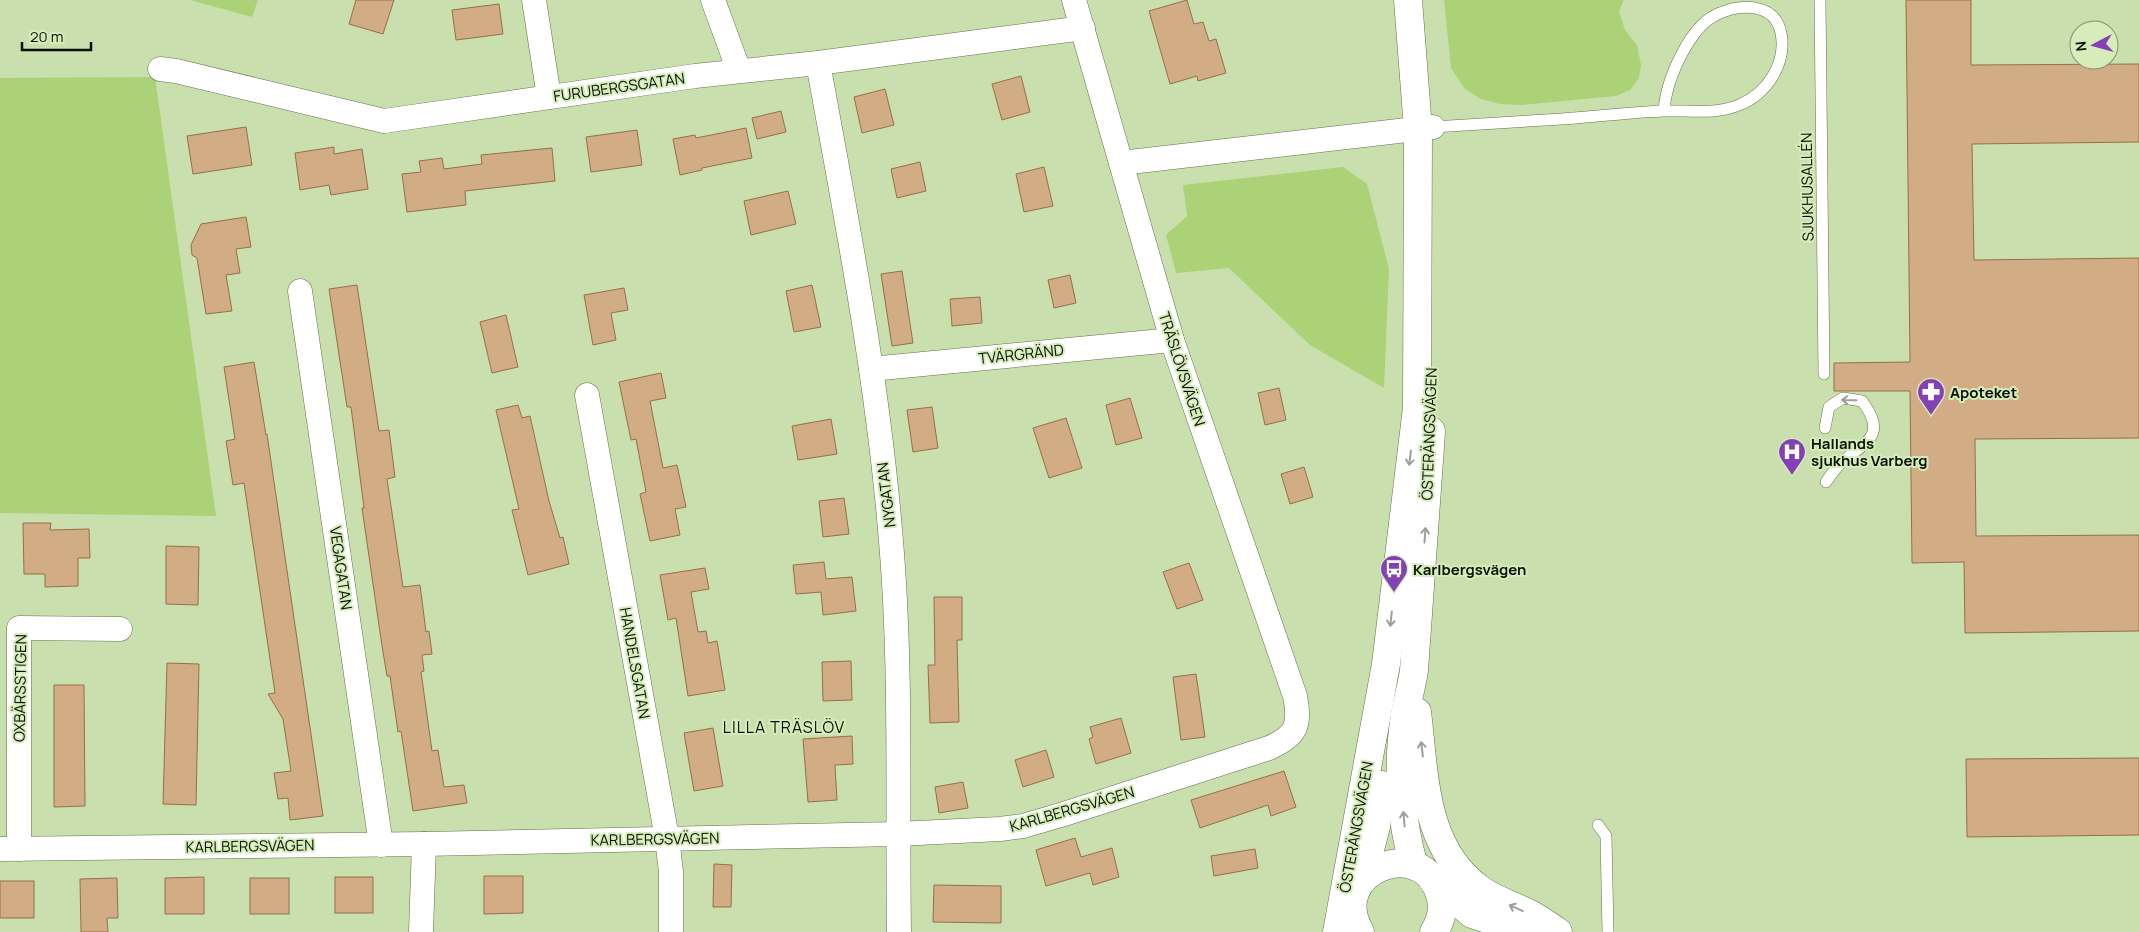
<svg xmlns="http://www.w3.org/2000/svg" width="2139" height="932" viewBox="0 0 2139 932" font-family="Manrope,sans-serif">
  <rect width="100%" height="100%" fill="#c9dfae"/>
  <!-- green -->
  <g fill="#acd277">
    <path d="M190,0h68l-6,17z"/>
    <path d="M1444,0h180l-5,11 6,19 12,15 4,20 -2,13 -9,12 -14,6 -94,9 -22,-1 -19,-5 -16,-10 -14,-21z"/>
    <path d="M155,77l61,439 -216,-3v-435z"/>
    <path d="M1343,167l24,17 22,85 -5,119 -74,-43 -81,-77 -53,5 -10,-38 21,-19 -4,-31z"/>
  </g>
  <!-- building -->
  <g fill="#d2ac84" stroke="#94704a">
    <path d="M356,0h38l-11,34 -34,-10z"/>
    <path d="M1187,0l7,24 9,-2 6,19 7,-2 10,34 -28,8 -1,-5 -27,8 -21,-73z"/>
    <path d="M1906,0h65v65l168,-1v78l-167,2 2,116 165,-2v180l-164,1 1,97 163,-1v96l-174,2 -1,-71 -52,1 -2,-172h-76v-28l76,-1z"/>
    <path d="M499,4l4,30 -47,6 -4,-30z"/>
    <path d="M1021,76l9,36 -28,8 -10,-36z"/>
    <path d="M885,89l9,36 -32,8 -8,-36z"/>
    <path d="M781,111l5,21 -29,7 -5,-21z"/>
    <path d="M246,127l6,38 -59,9 -6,-38z"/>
    <path d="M746,128l6,30 -50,10v2l-22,5 -7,-36 22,-4 1,3z"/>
    <path d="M637,130l5,35 -51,7 -5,-35z"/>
    <path d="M334,147v7l28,-5 6,40 -37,6 -2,-10 -29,5 -5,-37z"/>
    <path d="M552,148l3,33 -90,10 1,14 -59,7 -5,-38 19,-2 -2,-11 23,-3 2,11 38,-5 -1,-9z"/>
    <path d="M920,162l6,29 -29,7 -6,-29z"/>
    <path d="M1044,167l9,39 -29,6 -8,-38z"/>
    <path d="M788,191l8,33 -45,11 -7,-34z"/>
    <path d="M246,217l5,30 -15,2 4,24 -14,2 6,36 -26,3 -9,-56 -5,-3 -1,-10 10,-21z"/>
    <path d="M902,271l11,72 -21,3 -11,-72z"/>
    <path d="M1070,275l6,28 -22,5 -6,-28z"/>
    <path d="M357,285l22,146 10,-1 6,47 -8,2 16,108 17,-2 6,47 3,-1 3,23 -10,1 2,16 -3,1 11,79 6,-1 6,37 20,-2 3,18 -54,8 -12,-80 -3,1 -8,-56h-3l-5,-30 -20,-138h2l-13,-101h-4l-18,-118z"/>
    <path d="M812,285l9,42 -27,5 -8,-41z"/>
    <path d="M624,288l4,22 -17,3 5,27 -23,5 -9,-50z"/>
    <path d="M980,297l2,26 -30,3 -2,-27z"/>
    <path d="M506,315l12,52 -26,6 -12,-51z"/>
    <path d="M254,362l12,73 1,-1 56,382 -33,4 -2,-22 -10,1 -4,-26 17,-2 -8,-52 -15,-25 7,-1 -31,-210 -11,2 -7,-44 9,-2 -11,-72z"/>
    <path d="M661,373l5,25 -16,3 13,67 14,-3 9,42 -11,2 5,26 -30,6 -10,-47 6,-2 -10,-53 -5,1 -12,-58z"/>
    <path d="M1279,388l7,32 -21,5 -7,-32z"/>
    <path d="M1130,398l12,40 -26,7 -10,-40z"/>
    <path d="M518,405l4,13 8,-2 19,85 11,37 3,-1 6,27 -41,11 -16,-65 7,-1 -23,-99z"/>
    <path d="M932,407l6,41 -25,4 -6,-42z"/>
    <path d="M1066,418l16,50 -33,10 -16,-50z"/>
    <path d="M831,419l6,35 -39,6 -6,-34z"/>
    <path d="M1304,467l9,30 -23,7 -9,-30z"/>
    <path d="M844,498l5,36 -26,3 -4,-36z"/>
    <path d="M23,523h28l-1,7 39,-1 1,29h-12v28l-33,1v-13h-21z"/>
    <path d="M166,546l33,1 -1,58 -32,-1z"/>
    <path d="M824,562l2,17 26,-2 4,34 -33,4 -2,-23 -25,2 -3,-29z"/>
    <path d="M1189,563l14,37 -26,9 -14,-37z"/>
    <path d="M705,568l4,21 -18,3 7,40 8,-1 2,12 9,-2 8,49 -37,6 -12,-78 -8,2 -8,-45z"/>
    <path d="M934,597h28v43h-5l2,82 -29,1 -2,-58h7z"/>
    <path d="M851,661l1,39 -29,1 -1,-39z"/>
    <path d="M167,663l32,1 -3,141 -33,-1z"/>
    <path d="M1196,674l9,63 -24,3 -8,-63z"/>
    <path d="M54,685h30l1,121 -31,1z"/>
    <path d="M1121,718l10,35 -35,11 -7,-25 4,-2 -3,-10z"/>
    <path d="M713,728l10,58 -29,5 -10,-58z"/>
    <path d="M852,736l1,28 -18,1 2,35 -29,2 -5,-63z"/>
    <path d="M1046,750l8,27 -31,10 -8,-27z"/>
    <path d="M2139,758v77l-172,2 -1,-78z"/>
    <path d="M1284,771l12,36 -25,9 -3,-11 -68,23 -9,-28z"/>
    <path d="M963,782l5,26 -29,5 -4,-26z"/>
    <path d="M1075,838l6,19 31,-9 7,29 -26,8 -3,-12 -44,13 -10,-36z"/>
    <path d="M1255,849l3,19 -44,8 -3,-20z"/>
    <path d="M714,864l18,1 -1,42h-18z"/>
    <path d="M484,876h39v37l-39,1z"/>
    <path d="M204,877v37h-39v-36z"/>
    <rect x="335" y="877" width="38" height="36"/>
    <path d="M117,878l1,40h-11l1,14h-27l-1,-53z"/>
    <rect x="250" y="878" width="39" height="36"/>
    <rect x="0" y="881" width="34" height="37"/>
    <path d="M934,885l67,1v37l-68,-1z"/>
  </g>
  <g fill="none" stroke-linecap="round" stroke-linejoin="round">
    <defs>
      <g id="lane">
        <path d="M1820,0l4,374"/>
        <path d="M1433,127c43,-3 86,-5 129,-8 34,-2 68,-7 102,-8 25,-1 51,4 75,-6 28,-11 48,-42 42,-72 -6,-30 -39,-29 -61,-20 -30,11 -54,67 -56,98"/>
        <path d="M1825,428l4,-21 14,-9 19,3c27,36 2,41 -22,63 -5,5 -10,12 -14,18"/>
        <path d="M1598,825l8,11 2,96"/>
      </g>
      <g id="street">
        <path d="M534,0l15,97"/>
        <path d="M713,0l26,71"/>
        <path d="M818,63c29,159 60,317 73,478 11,130 6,261 8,391"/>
        <path d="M160,69l16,2 208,50 311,-45 123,-13 265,-35"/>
        <path d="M1121,163l312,-36"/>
        <path d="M300,291l81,554"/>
        <path d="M871,369l301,-29"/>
        <path d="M587,395l80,443 4,34v60"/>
        <path d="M0,849l424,-5 473,-10 103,-5 23,-3 41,-12 205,-66c27,-12 32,-22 26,-52l-123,-356 -98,-340"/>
        <path d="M19,849v-221l101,1"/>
        <path d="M421,932l3,-88"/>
      </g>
      <g id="secondary">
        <path d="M1417,712c8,64 6,137 64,178 16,11 34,16 51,25 9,5 17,11 26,17"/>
        <path d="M1366,865l10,-39 5,-41"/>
        <path d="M1414,866c-14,-47 -17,-102 -9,-151 2,-15 7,-29 9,-45 6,-79 12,-159 17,-239"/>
        <path d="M1435,883l37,31 55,18"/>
        <path d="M1337,932l49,-268 31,-256 1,-279 -10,-129"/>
        <path d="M1360,932c-35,-61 63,-99 80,-37 4,13 1,26 -6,37"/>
      </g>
    </defs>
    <!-- lane casing -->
    <use href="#lane" stroke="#607346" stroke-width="12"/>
    <!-- street casing -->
    <use href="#street" stroke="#607346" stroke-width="25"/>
    <!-- secondary casing -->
    <use href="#secondary" stroke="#607346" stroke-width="29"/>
    <!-- lane -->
    <use href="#lane" stroke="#fff" stroke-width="11"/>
    <!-- street -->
    <use href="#street" stroke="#fff" stroke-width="24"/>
    <!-- secondary -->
    <use href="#secondary" stroke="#fff" stroke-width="28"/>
  </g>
  <!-- one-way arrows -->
  <defs><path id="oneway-shaft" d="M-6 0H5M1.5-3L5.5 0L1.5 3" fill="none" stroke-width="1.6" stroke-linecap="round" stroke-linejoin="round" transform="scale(1.25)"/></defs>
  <g stroke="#9d9f9a">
    <use href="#oneway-shaft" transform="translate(1849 400) rotate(-179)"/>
    <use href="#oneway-shaft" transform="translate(1410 458) rotate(97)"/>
    <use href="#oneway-shaft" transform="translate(1425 535) rotate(-86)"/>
    <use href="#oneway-shaft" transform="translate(1391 619) rotate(96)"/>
    <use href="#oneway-shaft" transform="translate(1422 749) rotate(-97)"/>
    <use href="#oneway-shaft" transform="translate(1404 819) rotate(-95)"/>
    <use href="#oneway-shaft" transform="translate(1516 908) rotate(-156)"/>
  </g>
  <!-- icons -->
  <defs>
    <symbol id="pharmacy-pin" viewBox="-11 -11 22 30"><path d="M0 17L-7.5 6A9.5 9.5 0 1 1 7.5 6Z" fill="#8341b5" stroke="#d6ecba"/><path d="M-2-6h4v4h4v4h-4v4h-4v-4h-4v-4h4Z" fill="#fff"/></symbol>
    <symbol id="hospital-pin" viewBox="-11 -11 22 30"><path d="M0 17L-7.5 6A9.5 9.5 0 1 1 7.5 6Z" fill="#8341b5" stroke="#d6ecba"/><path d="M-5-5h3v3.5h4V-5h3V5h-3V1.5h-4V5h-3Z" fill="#fff"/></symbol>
    <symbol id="bus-pin" viewBox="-11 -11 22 30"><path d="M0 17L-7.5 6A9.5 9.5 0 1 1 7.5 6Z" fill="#8341b5" stroke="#d6ecba"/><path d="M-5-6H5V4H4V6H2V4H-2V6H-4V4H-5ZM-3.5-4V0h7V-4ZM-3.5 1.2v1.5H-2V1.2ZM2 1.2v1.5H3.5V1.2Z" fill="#fff"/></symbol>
  </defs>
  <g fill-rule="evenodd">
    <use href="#pharmacy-pin" x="1915" y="376" width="32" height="43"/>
    <use href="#hospital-pin" x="1776" y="436" width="32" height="43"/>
    <use href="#bus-pin" x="1378" y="553" width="32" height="43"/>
  </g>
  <g text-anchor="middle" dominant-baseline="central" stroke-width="4" stroke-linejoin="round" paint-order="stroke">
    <!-- street labels -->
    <g font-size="15" fill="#091002" stroke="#d6ecba">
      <text transform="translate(619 87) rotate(-8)">FURUBERGSGATAN</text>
      <text transform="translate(1807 187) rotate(-91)">SJUKHUSALLÉN</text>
      <text transform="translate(1021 354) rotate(-6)">TVÄRGRÄND</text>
      <text transform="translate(1182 369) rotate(72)">TRÄSLÖVSVÄGEN</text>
      <text transform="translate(1429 434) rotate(-88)">ÖSTERÄNGSVÄGEN</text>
      <text transform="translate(886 495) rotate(-97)">NYGATAN</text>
      <text transform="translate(341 568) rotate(82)">VEGAGATAN</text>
      <text transform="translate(635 663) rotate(80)">HANDELSGATAN</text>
      <text transform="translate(20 688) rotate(-89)">OXBÄRSSTIGEN</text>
      <text transform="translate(1072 809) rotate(-16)">KARLBERGSVÄGEN</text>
      <text transform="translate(1356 827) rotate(-80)">ÖSTERÄNGSVÄGEN</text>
      <text transform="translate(655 839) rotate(-1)">KARLBERGSVÄGEN</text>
      <text transform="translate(250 846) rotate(-1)">KARLBERGSVÄGEN</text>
    </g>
    <!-- poi labels -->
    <g font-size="15" font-weight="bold" fill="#091002" stroke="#d6ecba" text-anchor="start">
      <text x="1950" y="392">Apoteket</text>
      <text x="1811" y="443">Hallands<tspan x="1811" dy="17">sjukhus Varberg</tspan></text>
      <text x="1413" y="569">Karlbergsvägen</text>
    </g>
    <!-- neighbourhood labels -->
    <g font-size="16" letter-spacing="1" fill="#091002" stroke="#d6ecba">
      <text x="784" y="727">LILLA TRÄSLÖV</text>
    </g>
  </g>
  <!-- north arrow -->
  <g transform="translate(2094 45) rotate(264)"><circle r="24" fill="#d6ecba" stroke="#849470"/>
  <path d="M0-4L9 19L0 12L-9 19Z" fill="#8341b5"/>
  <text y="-8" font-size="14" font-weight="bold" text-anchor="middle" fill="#091002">N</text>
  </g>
  <!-- scale -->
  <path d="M22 42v8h69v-8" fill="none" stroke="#091002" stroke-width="2.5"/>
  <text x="30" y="42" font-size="15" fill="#091002" stroke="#d6ecba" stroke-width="4" paint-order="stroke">20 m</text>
</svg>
